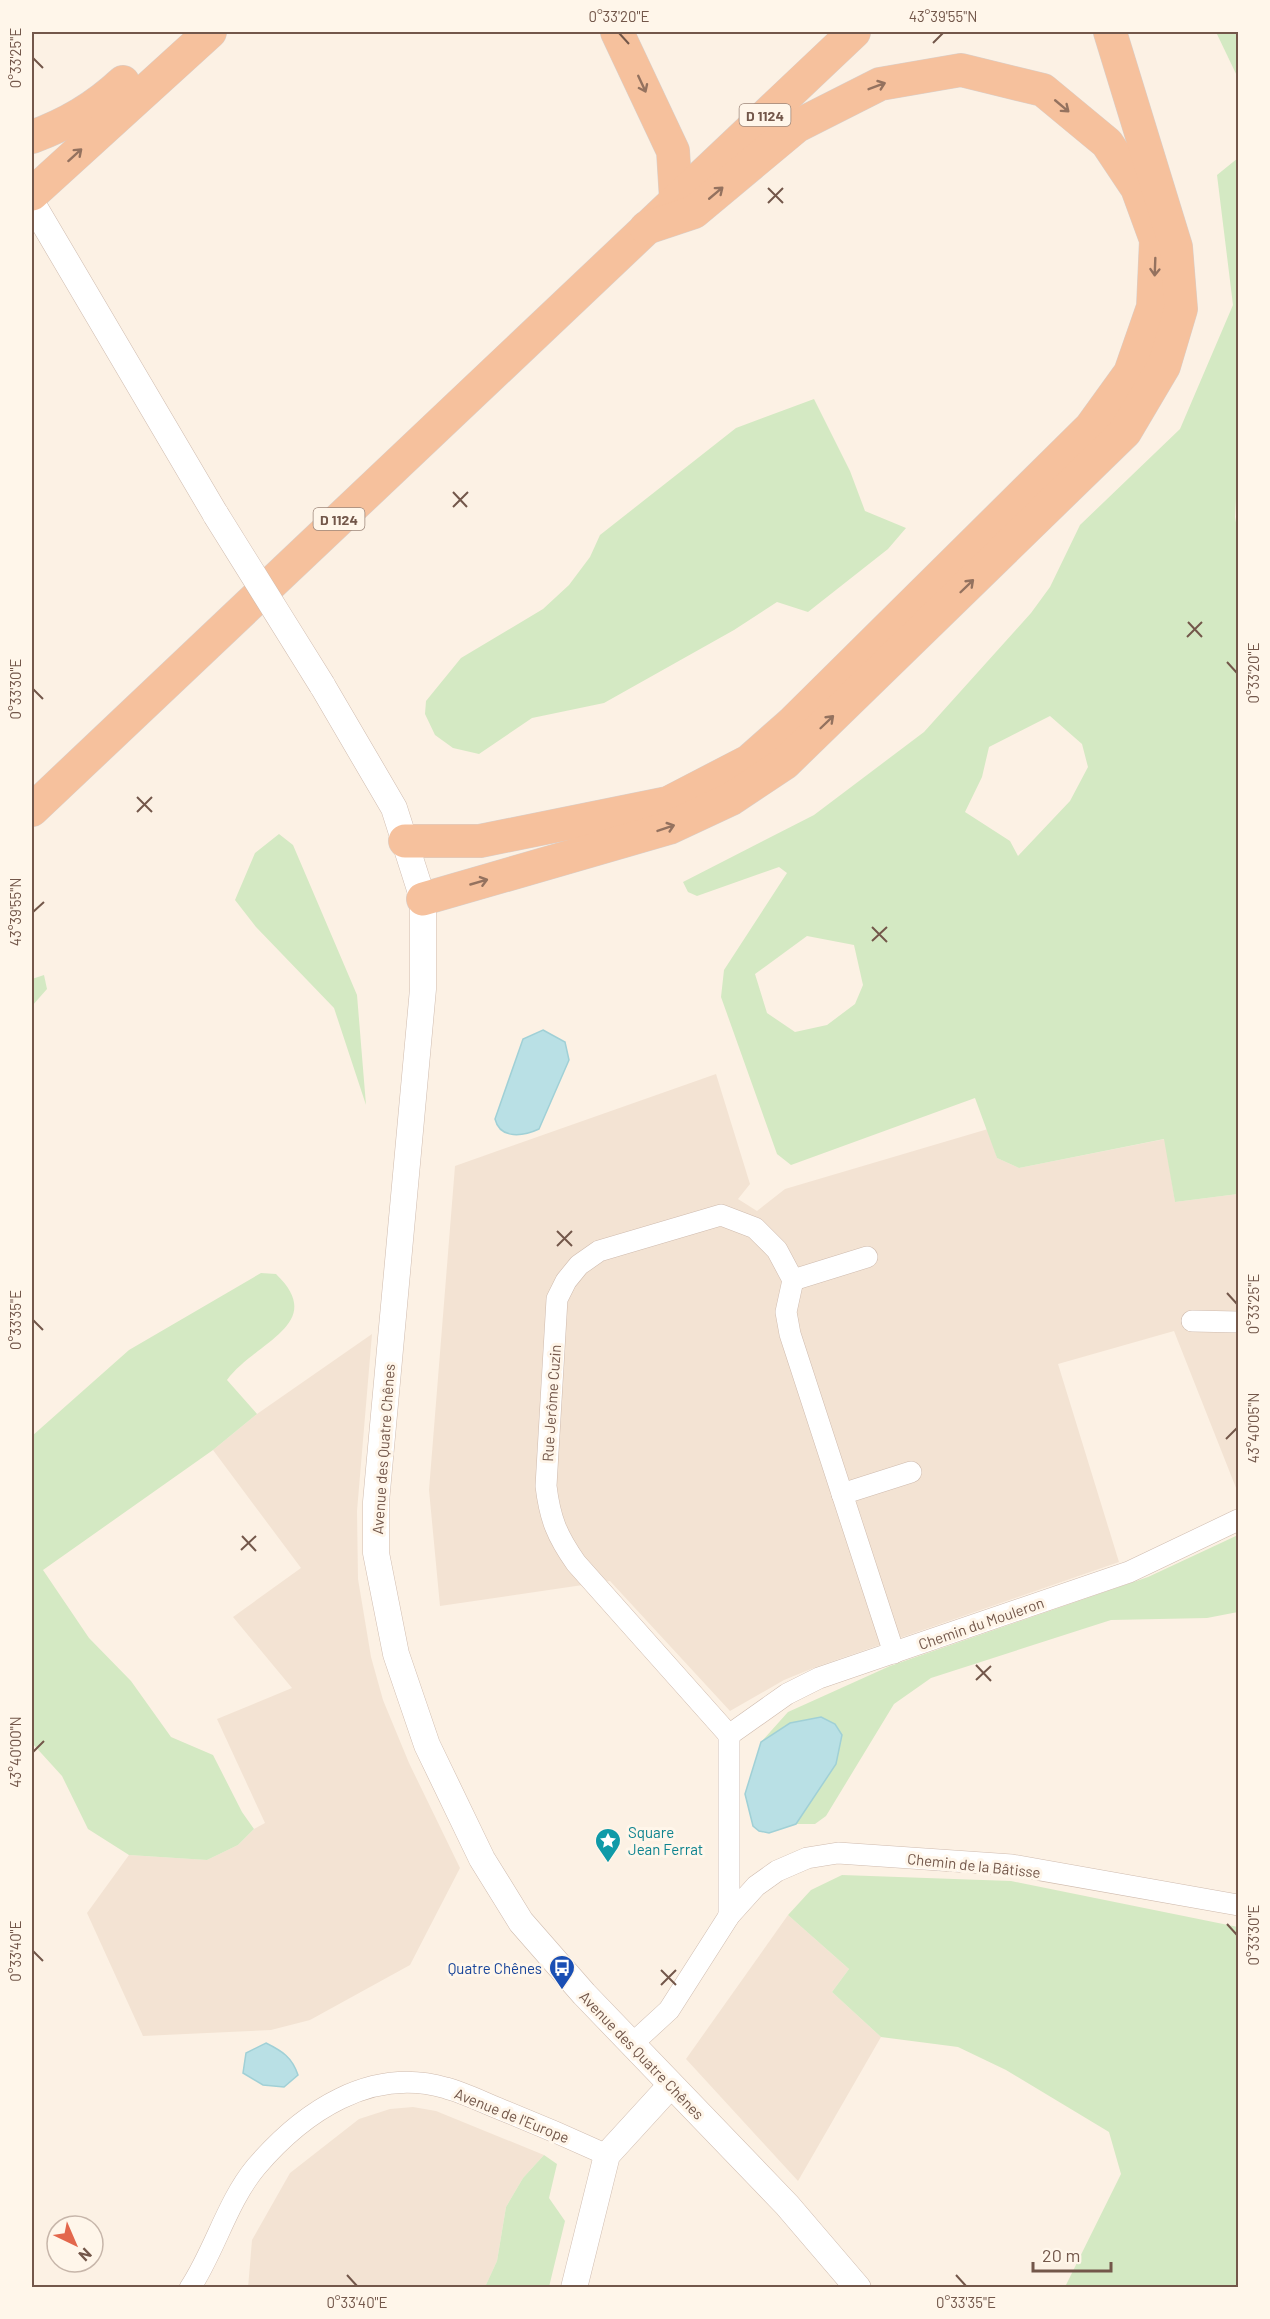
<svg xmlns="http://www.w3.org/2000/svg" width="1270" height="2319" viewBox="0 0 1270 2319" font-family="Barlow,sans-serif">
  <rect width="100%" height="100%" fill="#fcf1e4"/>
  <!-- residential -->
  <g fill="#f3e3d3">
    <path d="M716,1074l34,110 -12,15 19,12 28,-22 203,-60 9,29 22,10 146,-29 10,63 63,-8v299l-64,-162 -116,33 61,198 -303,105 -32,13 -54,31 -120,-130 -170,25 -11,-116 26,-324z"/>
    <path d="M372,1334l-15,177 1,68 13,78 12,43 26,63 51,105 -50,97 -100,55 -39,10 -128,6 -56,-123 42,-58 78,5 31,-15 16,-16 11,-6 -48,-104 75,-31 -59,-71 68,-49 -88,-118 44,-36z"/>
    <path d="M788,1915l61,54 -17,23 49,45 -83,144 -112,-122z"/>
    <path d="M413,2107l23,4 108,44 -21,23 -17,29 -9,54 -12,26 -237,1 4,-48 38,-67 69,-54 31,-10z"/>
  </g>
  <!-- green -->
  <g fill="#d4e9c3" fill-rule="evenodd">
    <path d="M1216,32h22v46z"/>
    <path d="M1238,158v304l-3,55 3,17v660l-63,8 -11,-63 -145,29 -22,-10 -22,-60 -184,67 -14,-11 -56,-157 3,-27 63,-97 -8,-6 -82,29 -9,-4 -5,-10 131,-67 110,-83 107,-119 19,-26 30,-62 100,-96 53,-124 -16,-130zM1050,716l32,28 6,23 -18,34 -52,55 -8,-15 -45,-29 17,-35 7,-30zM807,936l47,9 9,40 -8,19 -28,21 -32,7 -28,-19 -12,-39z"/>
    <path d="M814,399l36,72 15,40 41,17 -18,21 -80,63 -31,-10 -43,28 -130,73 -72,15 -53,36 -26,-6 -18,-13 -10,-21 1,-13 35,-43 82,-49 26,-24 21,-28 10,-22 136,-107z"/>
    <path d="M279,834l14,11 64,150 9,110 -32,-97 -78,-81 -21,-27 20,-47z"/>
    <path d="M44,975l3,14 -15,17v-27z"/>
    <path d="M261,1273l15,1c52,50 -20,67 -49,106l30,34 -44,36 -170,120 46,68 42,43 40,56 42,18 29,57 12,17 -16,16 -31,15 -78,-5 -41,-26 -26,-53 -30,-33v-307l97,-86z"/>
    <path d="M1238,1535v77l-31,6 -96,2 -180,58 -37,26 -68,112 -11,8h-19l40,-60 -46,-41 -29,19 27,-30 102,-46 258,-89z"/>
    <path d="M842,1875l169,6 227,46v360h-173l56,-113 -12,-42 -103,-62 -48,-23 -77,-10 -49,-45 17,-23 -61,-54 23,-25z"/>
    <path d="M544,2155l13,9 -8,34 16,23 -16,66h-64l12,-26 9,-54 17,-29z"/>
  </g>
  <!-- water -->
  <g fill="#b9e0e5" stroke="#a0d0d6" stroke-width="1.5">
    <path d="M543,1030l22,12 4,18 -30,69c-15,7 -39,11 -44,-10l28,-80z"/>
    <path d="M821,1717l14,7 7,11 -6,29 -40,60 -27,9 -10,-2 -6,-5 -8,-32 16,-52 29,-19z"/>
    <path d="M266,2043c16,8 26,14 32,32l-14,12 -21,-2 -20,-12 3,-20z"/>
  </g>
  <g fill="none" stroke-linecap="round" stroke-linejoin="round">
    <defs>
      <g id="minor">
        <path d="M793,1280l74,-23"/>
        <path d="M1192,1321l46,1"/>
        <path d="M842,1494l69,-22"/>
        <path d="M729,1735l-153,-172c-19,-27 -26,-44 -30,-77l11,-187 9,-18 13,-16 20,-14 122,-36 34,13 22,22 16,30 -7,32 4,22 104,319"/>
        <path d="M729,1735l58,-41 32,-16 310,-106 109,-52"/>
        <path d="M729,1916v-181"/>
        <path d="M632,2044l37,-34 60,-94 27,-30 21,-15 30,-13 31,-5 174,12 226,40"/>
        <path d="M190,2288c25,-38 37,-86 66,-121 47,-55 114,-101 190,-79 19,5 38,15 56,22 35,14 70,29 105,45"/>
      </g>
      <g id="tertiary">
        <path d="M32,203l184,312"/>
        <path d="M322,685l72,123 29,91v90l-47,513v51l20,101 31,91 55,114 39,63 63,72 203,211 71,83"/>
        <path d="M574,2288l33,-133 64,-70"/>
      </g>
      <g id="trunk">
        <path d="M617,32l56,119 3,48"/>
        <path d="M32,137c35,-13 63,-29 91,-55"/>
        <path d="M32,194l178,-162"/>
        <path d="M32,810l822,-778"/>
        <path d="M405,841h75l188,-38 81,-42 43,-38 299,-296 39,-54 23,-66 3,-67 -19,-52 -30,-45 -64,-53 -82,-20 -81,14 -83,42 -103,86 -48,16"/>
        <path d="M423,899l246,-71 62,-29 54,-36 340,-331 39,-66 17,-57 -5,-62 -66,-215"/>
      </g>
    </defs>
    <!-- minor casing -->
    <use href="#minor" stroke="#cfbbae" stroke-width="22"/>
    <!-- tertiary casing -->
    <use href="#tertiary" stroke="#cfbbae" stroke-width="27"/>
    <!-- trunk casing -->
    <use href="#trunk" stroke="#d8d0cc" stroke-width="34"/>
    <!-- minor -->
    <use href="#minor" stroke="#fff" stroke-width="21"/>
    <!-- tertiary -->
    <use href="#tertiary" stroke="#fff" stroke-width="26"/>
    <!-- trunk -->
    <use href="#trunk" stroke="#f6c19d" stroke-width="33"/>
    <defs>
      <path id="tertiary-bridge" d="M216,515l106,170"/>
    </defs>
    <!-- tertiary-bridge casing -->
    <use href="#tertiary-bridge" stroke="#cfbbae" stroke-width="27" stroke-linecap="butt"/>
    <!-- tertiary-bridge -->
    <use href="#tertiary-bridge" stroke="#fff" stroke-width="26"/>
  </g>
  <!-- one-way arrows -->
  <defs><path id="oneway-shaft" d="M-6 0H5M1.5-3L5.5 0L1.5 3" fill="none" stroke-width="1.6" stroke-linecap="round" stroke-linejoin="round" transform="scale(1.5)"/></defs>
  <g stroke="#94725f">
    <use href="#oneway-shaft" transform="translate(642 84) rotate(65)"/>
    <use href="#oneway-shaft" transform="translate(877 86) rotate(-21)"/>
    <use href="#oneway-shaft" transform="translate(1062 106) rotate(40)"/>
    <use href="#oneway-shaft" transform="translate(75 155) rotate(-42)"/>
    <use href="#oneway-shaft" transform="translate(716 193) rotate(-40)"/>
    <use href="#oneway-shaft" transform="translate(1155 267) rotate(92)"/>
    <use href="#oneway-shaft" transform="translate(967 586) rotate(-44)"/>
    <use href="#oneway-shaft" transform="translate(827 722) rotate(-44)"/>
    <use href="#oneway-shaft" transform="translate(666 828) rotate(-19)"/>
    <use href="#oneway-shaft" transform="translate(479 882) rotate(-16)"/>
  </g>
  <!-- ticks -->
  <path fill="none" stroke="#73574a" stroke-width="2" d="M619,33l10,11M933,43l10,-10M33,58l10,10M768,188l15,15M768,203l15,-15M453,492l14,15M453,507l15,-15M1188,622l14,15M1187,637l15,-15M1227,662l10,11M33,689l10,10M137,797l15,15M137,812l15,-15M33,912l11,-10M872,927l15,15M872,941l15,-14M557,1231l15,15M557,1246l15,-15M1227,1293l10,11M33,1320l10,10M1226,1439l11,-11M242,1536l14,15M241,1550l15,-14M976,1665l15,16M976,1680l15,-14M33,1752l11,-11M1227,1924l10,11M33,1951l10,10M661,1970l15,15M661,1985l15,-15M347,2275l10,11M956,2275l10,11"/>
  <!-- icons -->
  <defs>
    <symbol id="sight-pin" viewBox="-11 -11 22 30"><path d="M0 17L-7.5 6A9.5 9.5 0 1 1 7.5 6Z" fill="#0f9aa8" stroke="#fff6ea"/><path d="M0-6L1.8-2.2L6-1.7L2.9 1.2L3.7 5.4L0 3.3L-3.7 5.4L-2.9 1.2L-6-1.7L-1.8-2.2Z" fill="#fff"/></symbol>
    <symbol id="bus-pin" viewBox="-11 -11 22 30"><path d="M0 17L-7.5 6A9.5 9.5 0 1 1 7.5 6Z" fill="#1a4fb4" stroke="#fff6ea"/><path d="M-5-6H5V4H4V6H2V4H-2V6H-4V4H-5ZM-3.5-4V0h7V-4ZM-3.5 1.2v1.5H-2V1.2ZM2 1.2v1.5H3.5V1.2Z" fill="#fff"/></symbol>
  </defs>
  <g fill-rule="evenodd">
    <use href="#sight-pin" x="593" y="1826" width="30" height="40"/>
    <use href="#bus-pin" x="547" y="1953" width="30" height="40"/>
  </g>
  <g text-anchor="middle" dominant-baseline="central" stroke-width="6" stroke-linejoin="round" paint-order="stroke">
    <!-- shield labels -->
    <g fill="#fff6ea" stroke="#9d877a" stroke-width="1.5">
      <rect x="739.5" y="104" width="51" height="22" rx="4.5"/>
      <rect x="313.5" y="508" width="51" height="22" rx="4.5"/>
    </g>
    <g font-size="14" font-weight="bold" fill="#73574a">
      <text x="765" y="115">D 1124</text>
      <text x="339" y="519">D 1124</text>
    </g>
    <!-- street labels -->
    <g font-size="15" fill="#73574a" stroke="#fff6ea">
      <text transform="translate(551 1403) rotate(-86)">Rue Jerôme Cuzin</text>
      <text transform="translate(383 1449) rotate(-86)">Avenue des Quatre Chênes</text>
      <text transform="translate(981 1623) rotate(-19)">Chemin du Mouleron</text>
      <text transform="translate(974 1865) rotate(6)">Chemin de la Bâtisse</text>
      <text transform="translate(642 2055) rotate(46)">Avenue des Quatre Chênes</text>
      <text transform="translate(512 2115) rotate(22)">Avenue de l'Europe</text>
    </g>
    <!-- culture labels -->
    <g font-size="15" fill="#0d838f" stroke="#fff6ea" text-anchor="start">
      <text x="628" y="1832">Square<tspan x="628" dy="17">Jean Ferrat</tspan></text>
    </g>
    <!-- transit labels -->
    <g font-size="15" fill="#164399" stroke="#fff6ea" text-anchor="end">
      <text x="542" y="1968">Quatre Chênes</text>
    </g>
  </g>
  <!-- border -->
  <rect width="1270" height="2319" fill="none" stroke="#fff6ea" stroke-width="66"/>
  <!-- north arrow -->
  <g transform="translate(75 2244) rotate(136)"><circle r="28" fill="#fff6ea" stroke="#c7b6aa" stroke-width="1.5"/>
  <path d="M0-4.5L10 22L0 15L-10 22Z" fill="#e3674c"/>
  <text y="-9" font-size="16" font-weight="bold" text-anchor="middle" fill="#73574a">N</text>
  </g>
  <!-- scale -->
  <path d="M1033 2262v9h78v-9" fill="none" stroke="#73574a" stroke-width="3"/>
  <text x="1042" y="2262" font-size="18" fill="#73574a" stroke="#fff6ea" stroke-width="4.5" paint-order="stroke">20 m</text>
  <rect x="33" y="33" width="1204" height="2253" fill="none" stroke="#73574a" stroke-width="2"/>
  <g font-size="15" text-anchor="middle" fill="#73574a">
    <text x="619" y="22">0°33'20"E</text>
    <text x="943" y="22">43°39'55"N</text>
    <text transform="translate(16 58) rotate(-90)" y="5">0°33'25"E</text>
    <text transform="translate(1254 673) rotate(-90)" y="5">0°33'20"E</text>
    <text transform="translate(16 689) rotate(-90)" y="5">0°33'30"E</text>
    <text transform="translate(16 912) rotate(-90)" y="5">43°39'55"N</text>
    <text transform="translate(1254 1304) rotate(-90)" y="5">0°33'25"E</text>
    <text transform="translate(16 1320) rotate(-90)" y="5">0°33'35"E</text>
    <text transform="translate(1254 1428) rotate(-90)" y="5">43°40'05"N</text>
    <text transform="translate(16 1752) rotate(-90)" y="5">43°40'00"N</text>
    <text transform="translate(1254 1935) rotate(-90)" y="5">0°33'30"E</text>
    <text transform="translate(16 1951) rotate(-90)" y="5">0°33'40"E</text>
    <text x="357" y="2308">0°33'40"E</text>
    <text x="966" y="2308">0°33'35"E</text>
  </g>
</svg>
